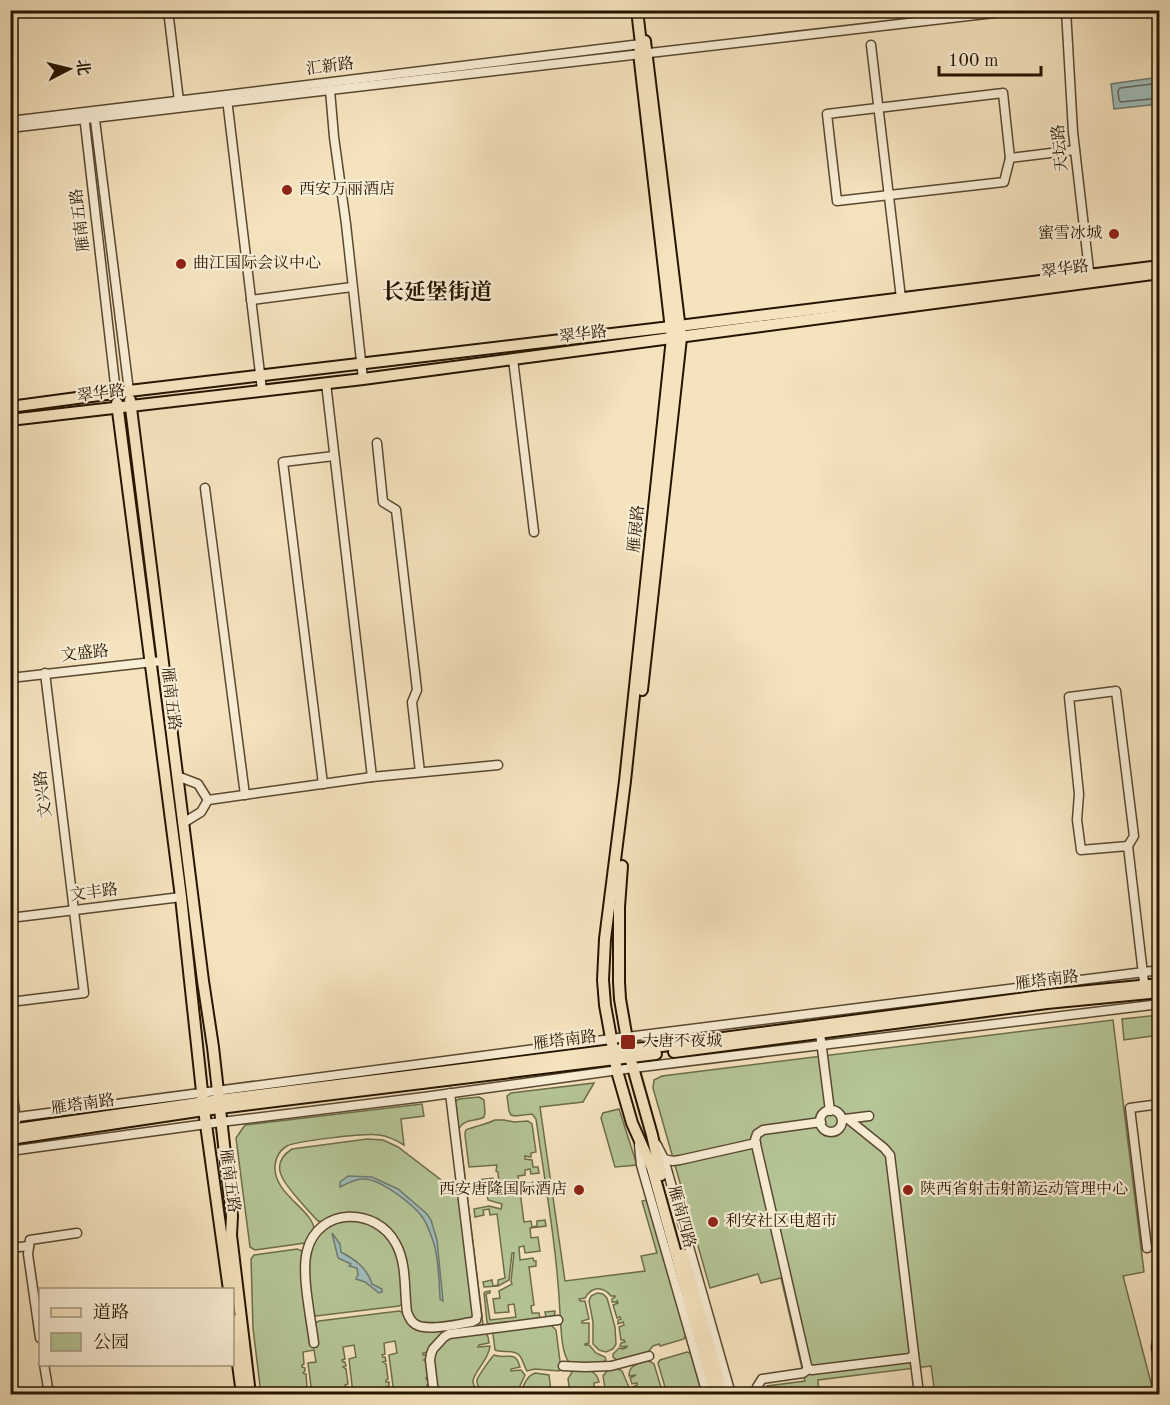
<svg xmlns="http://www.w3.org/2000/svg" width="1170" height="1405" viewBox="0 0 1170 1405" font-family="'Old Standard TT','Noto Serif SC',serif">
  <rect width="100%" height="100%" fill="#f5e3be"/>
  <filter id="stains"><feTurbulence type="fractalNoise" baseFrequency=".00333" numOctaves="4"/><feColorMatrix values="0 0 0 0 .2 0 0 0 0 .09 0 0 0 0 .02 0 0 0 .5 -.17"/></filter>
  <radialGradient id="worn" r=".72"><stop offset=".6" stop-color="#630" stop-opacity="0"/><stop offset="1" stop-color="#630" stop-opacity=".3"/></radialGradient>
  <!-- green -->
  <g fill="#b5c596" stroke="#6d6d4b" stroke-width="1.5">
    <path d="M1159,1015v20l-35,5 -2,-21z"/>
    <path d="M1113,1020l31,252 -21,4 31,118h-219l-4,-28 -113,14 1,14h-51l-1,-8 38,-5 -24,-103 -20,5 -3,-9 -48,14 -57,-200 1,-8 8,-4z"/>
    <path d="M594,1083l-11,19 -43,5 25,174 80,-10 -4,-15 16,-3 -15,-52 5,-1 39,134 -2,5 -24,7 -1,-2 -6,2 -6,7 -30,7 -4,-3v-3l6,-6 4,1 4,-2v-1l-4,1 -3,-1 1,-3 4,-1 -1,-2h-3l-2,-13 5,-2 -1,-3 -5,2v-4l3,-1 -1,-2 -3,1 -4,-13 5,-2 -1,-3v2h-5v-3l3,-2v-1h-4c-8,-10 -19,-10 -26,2l-6,1 1,2h5l4,18 -7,2v2h7v20l-4,1v1h4l7,8 9,4 1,3 -6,4 -31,-2c-8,-9 -8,-37 -9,-49 -3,-65 -15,-130 -24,-194l-4,-5 -17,2 -4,-1 -2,-4 -2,-15 4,-3z"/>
    <path d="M479,1097l5,3 1,13 -1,4c-8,5 -20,1 -25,12l24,195 -2,3 -31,4 -22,21 -5,1v2h4v4l-3,1 3,1 2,16 -3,1 1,2 3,-1v5l-3,1v1h3l2,8h-38l-5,-39 8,-2 -2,-12 -11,2 1,11 -3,1 1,2h2l1,4 -3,1 3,2 2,15 -2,1v2h3v4l-3,1 3,2 1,5h-37l-4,-35 7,-2 -2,-12 -11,2 2,12 -3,1 1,2h2l1,4 -3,1 3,2 2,15 -3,1 1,2h2l1,4 -3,2 3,1h-37l-4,-31 8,-1 -2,-12 -11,2 1,12 -2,1v2l3,1v3l-2,2 3,1 1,14 -2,2v2h3v2h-47l-8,-66 -2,-69 3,-4 43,-6 5,2 13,72 4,-2 80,-10 6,2 7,12 64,-1 -21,-223 4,-2z"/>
    <path d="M422,1104l2,12 -23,3 3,26c-8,-5 -16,-9 -25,-10 -13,-2 -83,6 -92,11 -7,4 -11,11 -12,19 -3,29 39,45 39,65l-9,13 -50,7 -5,-3 -14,-109 9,-13z"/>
    <path d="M619,1109l18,56 -22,2 -14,-49 2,-5z"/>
    <path d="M495,1120h9l10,2 14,-1 4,3 4,28 -5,1v4l-6,-1v3l7,1 1,7h5l1,6 -8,1 -1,-5 -5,1v5l-7,1 6,46 7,-1 1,6 5,-1v-5l8,-1 1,6 -16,2 1,10 7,-1 2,14 -15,2 -1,-7 -5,1 1,13 13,-2 1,3h2v5l-7,1 5,38 -3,1 1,7h7l1,5 6,-1 -1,-5 10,-1 -1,5 -65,9 -2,-3 -3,-29 1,-1 5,-1v2l-4,1 4,26 26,-3 -2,-13 -6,1 1,7 -14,1 -2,-14 7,-1 -1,-7 13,-7 -1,-3 3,-28h-2l-3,27 -11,6 -14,1 -1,-5 9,-2 1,6 5,-1v-5l7,-2 -8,-64 -7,1 -1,-6 -6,1 1,5 -9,2 -1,-8 15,-3 12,3 1,-5 -14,-4 -1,-7 -7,1 -2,-14 15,-2 1,7 5,-1 -1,-12 -2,-1 1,-6 -28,2 -4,-32c0,-2 0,-4 1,-5 1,-1 24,-7 29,-10z"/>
    <path d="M367,1139l16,1 15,7 60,46 16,126 -43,6 -10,-1 -10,-8 -7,-57 -31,-40 -49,3 -6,-1c-7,-7 -13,-14 -19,-21 -14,-16 -32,-35 -7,-51z"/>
    <path d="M349,1219l25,6 18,16 8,21 2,42 -3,2 -83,10 -3,-3 -6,-45 5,-24 13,-17z"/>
    <path d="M597,1293l6,1 4,4 8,29 1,17 -3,5 -7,3 -7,-2 -6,-6v-22l-4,-21 2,-5z"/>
    <path d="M551,1325l5,5 5,39 -2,2 -24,-2 -8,2c-3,-5 -4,-11 -7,-15 -5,-7 -18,-3 -25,-6l-2,-16 1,-2z"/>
    <path d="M486,1333l2,4 1,6 -10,2 -1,2 12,-1c-1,14 -16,25 -17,35 0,5 4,9 5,13h-41l-4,-39 15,-18z"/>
    <path d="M687,1352l3,1 2,2 11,39h-36l-9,-31 2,-3z"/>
    <path d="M494,1355c14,5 21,-6 26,12l-9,2v2l10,-1 4,5 -6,13 -1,6h-36c-1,-4 -6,-9 -5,-14 1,-4 14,-22 17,-25z"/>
    <path d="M646,1361l5,1 3,2 9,30h-27l-3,-7 4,-2v-2l-5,1 -2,-6 6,-3 -7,1c0,-11 8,-12 17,-15z"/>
    <path d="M612,1369h6l4,2 10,23h-26l-3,-18 5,-6z"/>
    <path d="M576,1370c11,0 20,-1 23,12l-5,1v4h6l2,7h-32l-2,-15 4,-7z"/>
    <path d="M535,1373l14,2 2,16 -6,1v2h-23c0,-8 5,-18 13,-21z"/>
  </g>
  <!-- water -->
  <g fill="#9fbcba" stroke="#6e7970" stroke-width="1.5">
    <path d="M1159,77v27l-45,5 -3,-25z"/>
    <path d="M348,1176l24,1 26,12 29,25 4,6 6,20 6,61 -3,-2c-1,-19 -1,-37 -6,-55 -3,-9 -6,-19 -11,-26 -9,-13 -44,-41 -61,-39 -7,0 -16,5 -22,8v-5z"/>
    <path d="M332,1233l8,11 1,8c15,8 26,16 31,32l10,5v3l-3,1 -14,-11 -9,-3 2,-4 -1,-7 -8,-2 2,-2 -13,-6z"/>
  </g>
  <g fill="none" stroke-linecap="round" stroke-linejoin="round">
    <!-- shore -->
    <path stroke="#62685d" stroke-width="1.5" d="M1160,83l-40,5 -2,3 1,9 2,2 39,-4"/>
    <defs>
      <g id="minor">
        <path d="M168,10l11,91"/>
        <path d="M1066,10l7,122 17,147"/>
        <path d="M871,45l30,253"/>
        <path d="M330,90l4,47 12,87 17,155"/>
        <path d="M1003,93l7,65 -6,24 -167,19 -10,-87z"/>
        <path d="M227,99l35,291"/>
        <path d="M94,112l35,279"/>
        <path d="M84,115l32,278"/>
        <path d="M10,121l216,-26 415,-51 2,4"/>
        <path d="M10,128l320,-38 664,-77"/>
        <path d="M1010,158l65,-8"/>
        <path d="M251,300l101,-13"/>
        <path d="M513,359l21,173"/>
        <path d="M326,383l46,394"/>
        <path d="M377,443l6,59 13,8 21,180 -5,12 8,70"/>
        <path d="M205,488l40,307"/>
        <path d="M10,678l152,-17"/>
        <path d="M177,776l21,8 10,16"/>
        <path d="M323,784l-40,-322 51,-6"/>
        <path d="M183,823l18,-11 7,-12 164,-23 126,-12"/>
        <path d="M1128,846l-47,4 -4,-30 2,-26 -10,-97 47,-6 18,145 -6,10 17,145"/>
        <path d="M10,918l171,-21"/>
        <path d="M10,1002l74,-9 -39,-320"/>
        <path d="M820,1033l10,78"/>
        <path d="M10,1073l6,48"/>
        <circle cx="831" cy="1121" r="11"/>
        <path d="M10,1118l601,-79 549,-69"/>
        <path d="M845,1119l24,-3"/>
        <path d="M821,1122l-58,8 -6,4 -2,6 52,226 2,3 3,1 98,-12 4,-4 -24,-199 -6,-7 -36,-29"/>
        <path d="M639,1145l2,20 66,229"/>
        <path d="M657,1145l7,14 67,235"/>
        <path d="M10,1151l211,-29 203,-25 209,-29 527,-64"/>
        <path d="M664,1159l9,2 7,-1 76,-17"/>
        <path d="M10,1248l19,-2"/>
        <path d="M1147,1248l-17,-140 30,-4"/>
        <path d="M40,1338l-12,-84 2,-14 47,-7"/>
        <path d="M1160,1340l-3,2 -1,5 4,32"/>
        <path d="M314,1343c-3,-25 -13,-69 -7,-92 11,-44 69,-45 89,-7 11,20 8,46 11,68 2,5 3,9 8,12 11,8 43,0 57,-2l4,-2 1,-4 -27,-223"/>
        <path d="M914,1354l5,40"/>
        <path d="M44,1364l5,30"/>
        <path d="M563,1366l22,1 26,-1 38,-10"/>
        <path d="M434,1394l-4,-34 1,-6 2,-5 11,-12 5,-3 109,-14"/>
        <path d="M758,1394l-1,-7 5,-8 41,-6 6,-4"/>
      </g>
      <g id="major">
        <path d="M637,10l4,34 -2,9 33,285 -47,443 -20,158 -2,41 2,25 12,66 15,52 20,45 63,226"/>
        <path d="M130,400l73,581 10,66 19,169 -1,19 19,159"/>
        <path d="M117,403l64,494 23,213 25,180"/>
        <path d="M10,407l119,-16 550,-65 481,-60"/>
        <path d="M10,420l353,-41 797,-106"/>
        <path d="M642,690l39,-352 -36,-297"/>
        <path d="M622,866l-3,41v75l1,17 10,58 22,78 9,40"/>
        <path d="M674,1052l373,-49 113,-11"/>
        <path d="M10,1130l209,-30 394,-50 34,-2 401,-53 112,-11"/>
        <path d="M10,1139l194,-29 452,-56"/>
        <path d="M683,1254l40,140"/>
        <path d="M232,1319l10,75"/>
      </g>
    </defs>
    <!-- minor casing -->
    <use href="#minor" stroke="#594830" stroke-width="11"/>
    <!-- major casing -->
    <use href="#major" stroke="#251500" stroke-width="14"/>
    <!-- minor -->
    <use href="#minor" stroke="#f8edd5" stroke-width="8"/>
    <!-- major -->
    <use href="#major" stroke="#f5e3be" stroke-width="10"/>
  </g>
  <!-- markers -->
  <g fill="#8f2418" stroke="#f8edd5" stroke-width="2">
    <circle cx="287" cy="190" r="6"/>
    <circle cx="1114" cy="234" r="6"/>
    <circle cx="181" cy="264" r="6"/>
    <rect x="620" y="1034" width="16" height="16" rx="3"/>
    <circle cx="579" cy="1190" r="6"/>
    <circle cx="908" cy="1190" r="6"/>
    <circle cx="713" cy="1222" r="6"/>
  </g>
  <g text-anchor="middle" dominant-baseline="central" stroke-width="4.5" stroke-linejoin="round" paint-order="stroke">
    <!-- street labels -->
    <g font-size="16" fill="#251500" stroke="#f8edd5">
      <text transform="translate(330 67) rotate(-7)">汇新路</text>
      <text transform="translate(1061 148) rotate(-95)">天坛路</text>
      <text transform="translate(81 220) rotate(-97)">雁南五路</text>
      <text transform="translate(1065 270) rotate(-8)">翠华路</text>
      <text transform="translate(583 335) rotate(-7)">翠华路</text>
      <text transform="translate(101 394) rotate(-7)">翠华路</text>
      <text transform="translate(637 529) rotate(-84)">雁展路</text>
      <text transform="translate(85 654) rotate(-6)">文盛路</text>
      <text transform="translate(170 699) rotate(83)">雁南五路</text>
      <text transform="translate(44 794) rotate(-97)">文兴路</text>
      <text transform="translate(94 893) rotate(-7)">文丰路</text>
      <text transform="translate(1047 981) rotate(-7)">雁塔南路</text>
      <text transform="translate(565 1041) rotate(-7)">雁塔南路</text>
      <text transform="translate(83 1105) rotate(-8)">雁塔南路</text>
      <text transform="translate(229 1181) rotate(82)">雁南五路</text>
      <text transform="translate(681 1217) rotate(75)">雁南四路</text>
    </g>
    <!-- poi labels -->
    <g font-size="16" fill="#251500" stroke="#f8edd5" text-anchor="start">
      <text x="299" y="190">西安万丽酒店</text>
      <text x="1102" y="234" text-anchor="end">蜜雪冰城</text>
      <text x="193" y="264">曲江国际会议中心</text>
      <text x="642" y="1042">大唐不夜城</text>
      <text x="567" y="1190" text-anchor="end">西安唐隆国际酒店</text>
      <text x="920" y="1190">陕西省射击射箭运动管理中心</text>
      <text x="725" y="1222">利安社区电超市</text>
    </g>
    <!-- district labels -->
    <g font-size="22" font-weight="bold" fill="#251500" stroke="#f8edd5">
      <text x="437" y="293">长延堡街道</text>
    </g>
  </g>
  <!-- margin -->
  <rect width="1170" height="1405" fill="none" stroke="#f5e3be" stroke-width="36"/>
  <rect x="12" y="12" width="1146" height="1381" fill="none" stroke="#251500" stroke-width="3"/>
  <rect x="18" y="18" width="1134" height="1369" fill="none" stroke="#251500" stroke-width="1.5"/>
  <!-- legend -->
  <rect x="39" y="1288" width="195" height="78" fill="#f8edd5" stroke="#a49780" stroke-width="1.5"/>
  <rect x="51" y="1308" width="30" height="9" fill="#f5e3be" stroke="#a49780" stroke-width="1.5"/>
  <text x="93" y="1318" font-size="18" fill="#251500">道路</text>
  <rect x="51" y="1333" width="30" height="18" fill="#b5c596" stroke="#a49780" stroke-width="1.5"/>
  <text x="93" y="1348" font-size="18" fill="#251500">公园</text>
  <!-- north arrow -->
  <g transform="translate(69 69) rotate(83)" stroke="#f8edd5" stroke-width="4.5" paint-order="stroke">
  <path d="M0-4.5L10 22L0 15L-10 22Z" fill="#251500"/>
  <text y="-9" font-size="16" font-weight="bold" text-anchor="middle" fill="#251500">北</text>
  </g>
  <!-- scale -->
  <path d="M939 66v9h102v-9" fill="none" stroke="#251500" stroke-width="3"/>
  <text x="948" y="66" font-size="18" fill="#251500" stroke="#f8edd5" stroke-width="4.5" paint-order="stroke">100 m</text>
  <rect width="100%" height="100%" filter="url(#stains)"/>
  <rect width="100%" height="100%" fill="url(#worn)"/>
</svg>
